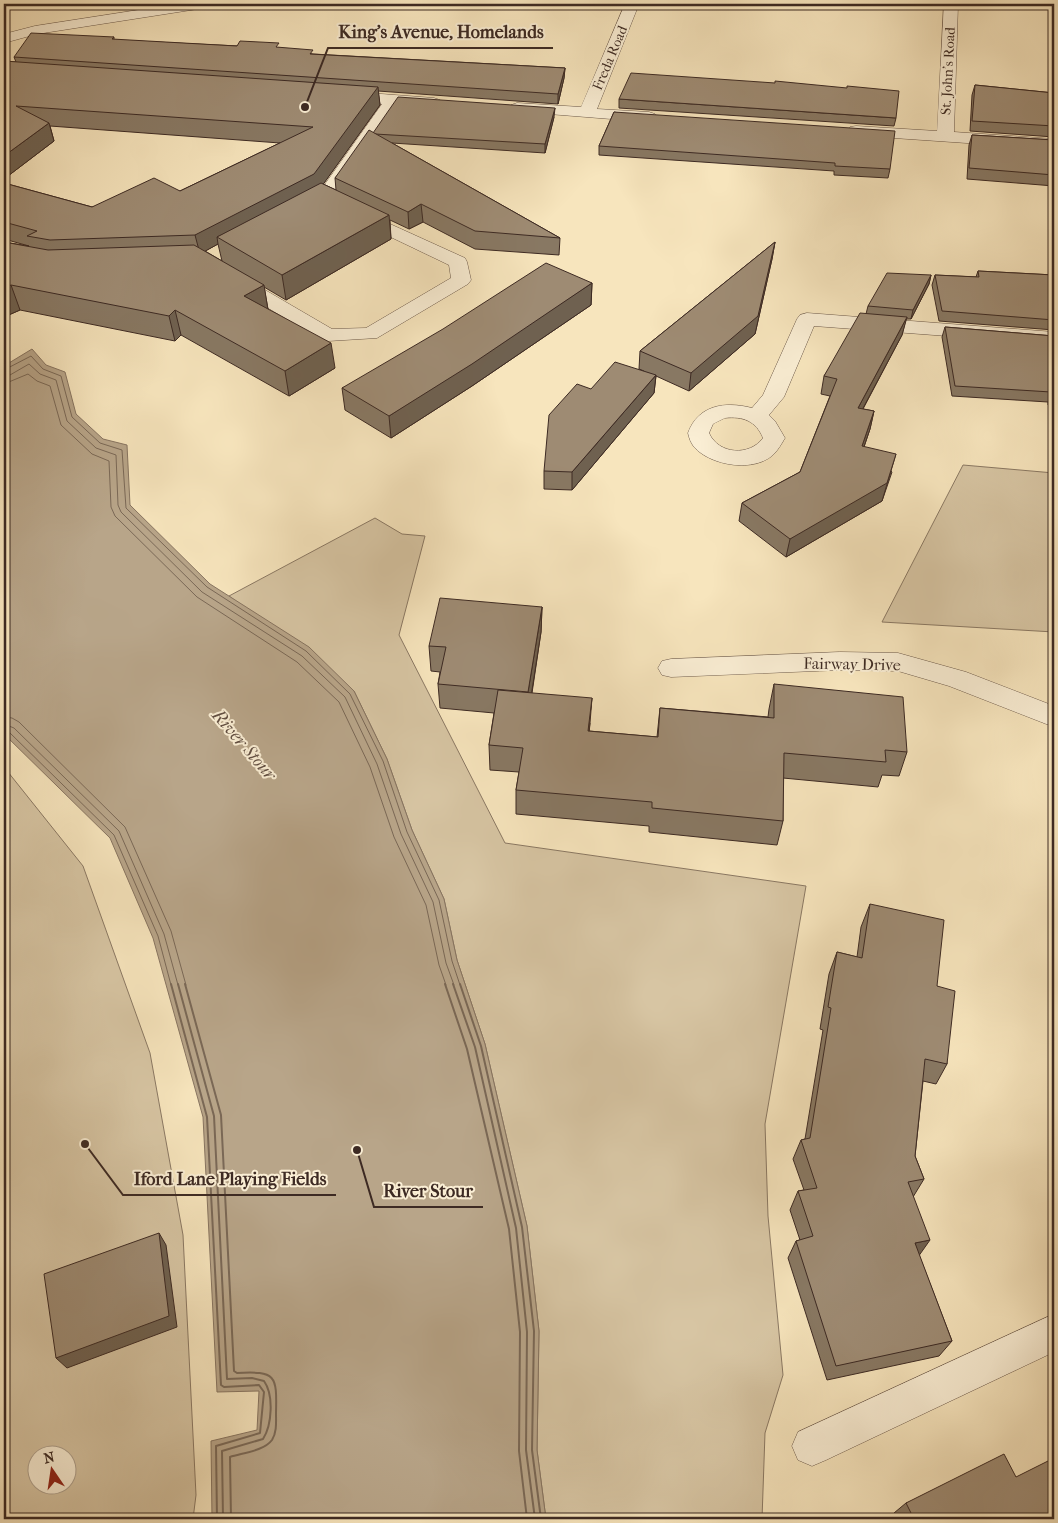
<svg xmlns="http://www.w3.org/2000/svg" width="1058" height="1523" viewBox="0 0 1058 1523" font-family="'IM FELL French Canon',serif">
  <rect width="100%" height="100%" fill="#f7e5bd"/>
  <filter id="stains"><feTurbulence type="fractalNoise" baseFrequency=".004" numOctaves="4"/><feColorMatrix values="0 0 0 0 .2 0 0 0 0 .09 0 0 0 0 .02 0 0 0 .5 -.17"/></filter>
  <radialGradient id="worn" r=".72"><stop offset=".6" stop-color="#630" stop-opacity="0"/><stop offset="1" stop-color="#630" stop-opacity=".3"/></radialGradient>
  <!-- green -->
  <g fill="#d7c5a3" stroke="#8a7863" fill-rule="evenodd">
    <path d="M963,465l91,8v159l-172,-10z"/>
    <path d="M375,518l27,16 23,2 -26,99 106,208 301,43 -41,238 3,92 15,159 -18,58 -3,86h-216l-9,-69 2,-119 -12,-105 -42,-182 -28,-84 -13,-61 -32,-69 -25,-71 -33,-68 -125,-95z"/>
    <path d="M4,767l79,99 67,187 33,182 13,260 -3,24h-189zM38,1456h30v30h-30z"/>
  </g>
  <!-- water -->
  <path fill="#b8a589" stroke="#877460" d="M32,349l14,16 19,7 11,42 27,25 24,6 3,60 80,79 99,63 45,44 33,68 25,71 32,69 13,61 28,84 42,182 12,105 -2,119 9,69h-334l-1,-78 46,-11 2,-39 -42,1 -14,-275 -50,-179 -43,-100 -106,-104v-368z"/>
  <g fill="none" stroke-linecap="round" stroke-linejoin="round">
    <!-- shore-far1 -->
    <g stroke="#7a6856" stroke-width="1">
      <path d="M4,370l27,-14 12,13 18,7 11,41 28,26 22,7 4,58 81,79 99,64 44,43 33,67 24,71 32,68 13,61 8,24"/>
      <path d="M4,376l6,-1 19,-11 11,10 16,6 11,41 29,27 20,7 2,50 3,7 81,80 100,64 43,41 32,67 24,70 32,68 13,61 8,22"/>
      <path d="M4,384l24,-10 9,7 13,5 11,39 31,29 17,7 2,46 4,9 82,81 100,65 42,40 31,65 24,70 32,68 13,60 7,20"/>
      <path d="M4,717l8,1 7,4 106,105 46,104 15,54"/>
      <path d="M4,724l10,4 105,103 45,103 14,51"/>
      <path d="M4,731l5,1 105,103 44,101 13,49"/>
    </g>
    <!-- shore -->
    <g stroke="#7a6856" stroke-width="2">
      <path d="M171,984l36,133 14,268 3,2 35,-2 5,7 -4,41 -44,13 1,73"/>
      <path d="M178,984l36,132 13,263 25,-1 12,3c10,14 8,44 -1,58l-41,12 1,68"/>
      <path d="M185,984l36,131 13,256 3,2c39,-2 40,2 39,40 0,9 1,19 -4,27 -8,11 -30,13 -42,17l1,62"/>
      <path d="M445,984l22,65 42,180 11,103 -1,119 8,68"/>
      <path d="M453,984l22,63 41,181 11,104 -1,118 9,69"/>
      <path d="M460,984l21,62 41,181 12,104 -2,119 9,69"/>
    </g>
    <defs>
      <g id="minor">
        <path d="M177,4h34l-2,3 -5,1 -167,26 -33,9v-9l31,-8z"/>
        <path d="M625,4h14l-42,105 52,3 6,2 2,3 -2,3 -6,2 -138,-11 -2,-3 2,-3 6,-2 64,4z"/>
        <path d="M944,4h14l-4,128 100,7v10l-204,-14 -2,-4 2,-4 6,-1 81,5z"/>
        <path d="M342,91l92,7 6,2 2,3 -2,3 -6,2 -36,-3 -68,97 -21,11 -6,1 -6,-1 -3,-4 3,-4 21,-11 64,-90 -46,-5 -2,-3 2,-3z"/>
        <path d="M357,209l108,49 2,4 4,18 -3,4 -91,54 -49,3 -7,-2 -94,-55 -3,-4 3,-4 7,-2 7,2 91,53 34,-1 85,-50 -2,-13 -98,-47 -3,-4 3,-4z"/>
        <path d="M807,313l247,19v12l-240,-18 -30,71 -15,18 6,6 10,17c-3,5 -7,12 -11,16 -19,19 -63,12 -80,-7 -3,-4 -5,-9 -6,-14 10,-28 37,-32 64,-25l11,-13 34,-76 3,-4zM725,418c18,-2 31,3 38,20 -13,18 -44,17 -54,-5l4,-9z"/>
        <path d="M840,652l58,1 68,19 88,34v21l-105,-41 -51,-15 -58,-1 -169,7 -9,-2 -4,-7 4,-7 9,-2z"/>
        <path d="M1054,1314v38l-228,108 -14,6 -14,-6 -6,-14 6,-14z"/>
      </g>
    </defs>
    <!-- minor casing -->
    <use href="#minor" stroke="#6c594a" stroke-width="1"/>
    <!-- minor -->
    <use href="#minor" fill="#faeed4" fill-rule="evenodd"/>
  </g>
  <!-- wall -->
  <g fill="#887863" stroke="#3d2a23" fill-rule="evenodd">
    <path d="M114,37v3l165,8 34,6 252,14 -1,10 -6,26 -180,-13 2,14 -57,79 13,6 -1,-12 38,-45 181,-16 -9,36 -153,-10 168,95 -1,17 -84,-6 -52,-27 -14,7 -19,-9 1,19 -105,61 -22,-13 4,22 67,59 -46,28 -108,-61 -6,6 -155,-31 -16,7v-75l25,4 -25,-7v-56l88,24 88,-16 100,-48 -230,-17 4,15 -50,38v-118l12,1 -2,-5zM218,244l4,17 -17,-10z"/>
    <path d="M975,85l79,8v45v-1l-84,-6 2,-36z"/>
    <path d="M619,99l277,19 -2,8 -275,-18z"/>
    <path d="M614,112l276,57 -2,9 -54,-3v-4l-235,-16v-9z"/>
    <path d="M972,135l82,5v46l-87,-7 2,-34z"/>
    <path d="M775,242l-3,17 -17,75 -66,57 -33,-15 -2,17 -82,97 -28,-1v-18l100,-100 -5,-2 1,-18z"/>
    <path d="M978,271l76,4v55l-115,-9 -7,-36 3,-10 41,2z"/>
    <path d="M931,275l-2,9 -18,35h-5l-4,16 -39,74 11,2 -4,18 -6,18 28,25 -10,29 -96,56 -47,-36 3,-18 58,-31 30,-76 -9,-2 3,-18 42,-62 2,-8z"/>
    <path d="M592,283l-1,22 -119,81 -81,52 -46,-28 -3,-22z"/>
    <path d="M945,327l109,9v69h-6v-3l-96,-6 -10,-59z"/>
    <path d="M542,607l-1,25 -9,61 58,30 -1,8 68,6 3,-29 108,9 1,-8 5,-25 133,68 -8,24 -17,-1 -4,12 -95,-9v43l-6,24 -128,-13v-6l-133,-12v-24l3,-18 -29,-2 -1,-25 5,-32 -54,-5 -2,-24 2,-12 -9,-1 -2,-25z"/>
    <path d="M870,904l67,82 10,78 -11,20 -13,-3 -8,75 9,23 -11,18 6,58 33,86 -13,15 -112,24 -39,-122 8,-17 4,-1 -10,-30 8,-19 6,-1 -11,-31 8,-19 4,-1 18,-109 -3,-1 9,-55 8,-22 20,5 4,-30z"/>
    <path d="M1016,1477l38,42h-157l-3,-6 12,-10z"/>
  </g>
  <!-- shaded-wall -->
  <g fill="#6f6150" stroke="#3d2a23">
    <path d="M565,68l-1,10 -6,26v-10z"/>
    <path d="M378,87l2,18 -63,88 -100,44 1,7 -18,10 -5,-19z"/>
    <path d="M555,108l-1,9 -9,36v-9z"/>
    <path d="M49,123l5,18 -50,38v-23z"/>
    <path d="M421,204l2,18 -14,7 -1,-17z"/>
    <path d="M389,215l2,24 -105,61 -4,-25z"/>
    <path d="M775,242l-3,17 -17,75 -66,57 2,-18z"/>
    <path d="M931,275l-2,9 -18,35 2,-9z"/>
    <path d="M592,283l-1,22 -119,81 -81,52 -2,-22z"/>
    <path d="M11,285l9,25 -16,7v-29z"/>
    <path d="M264,285l4,25 -24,-14z"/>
    <path d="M175,310l6,25 -6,6 -6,-25z"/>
    <path d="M907,317l-5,18 -48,90 4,-17z"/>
    <path d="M331,343l4,25 -46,28 -4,-25z"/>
    <path d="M656,375l-2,18 -82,97v-18z"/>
    <path d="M874,411l-4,18 -12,35 4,-18z"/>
    <path d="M896,454l-14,47 -96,56 4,-18z"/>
    <path d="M542,607l-1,25 -13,84v-24z"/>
    <path d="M592,698l-2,25 -3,33 1,-25z"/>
    <path d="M159,1233l7,12 11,82 -110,41 -11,-10z"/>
    <path d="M930,1240l-12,17 -3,-14z"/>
  </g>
  <!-- building -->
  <g fill="#9e8b73" stroke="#3d2a23">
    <path d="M31,33l83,4 -2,2 125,7 3,-5 39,2 -3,4 37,3 -3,4 255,14 -7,26 -544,-37z"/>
    <path d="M4,61l374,26 -64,87 -119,61 -145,5 -23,-4 10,-5 -33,-9v-39l88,24 62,-29 26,13 133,-64 -297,-21 33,17 -45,33z"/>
    <path d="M631,73l144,10v-2l72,7v-2l52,5 -3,27 -277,-19z"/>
    <path d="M975,85l79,8v33l-82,-5z"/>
    <path d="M398,97l157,11 -10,36 -170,-10 -2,-1z"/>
    <path d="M614,112l281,19 -5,38 -55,-3v-3l-236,-17z"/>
    <path d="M369,130l191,108 -85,-7 -54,-27 -13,8 -73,-34z"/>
    <path d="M972,135l82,5v35l-85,-7z"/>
    <path d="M321,183l68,32 -107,60 -65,-38z"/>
    <path d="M4,242l44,8 146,-5 70,40 -20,11 87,47 -46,28 -110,-61 -6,6 -158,-31 -7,3z"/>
    <path d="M775,242l-17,74 -67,57 -51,-22z"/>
    <path d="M546,263l46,20 -120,81 -83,52 -47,-28 101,-59z"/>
    <path d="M978,271l76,4v45l-112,-9 -7,-36 44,2z"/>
    <path d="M887,273l44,2 -18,35 -45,-4z"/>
    <path d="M860,313l47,4 -49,91 16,3 -12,35 34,8 -9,29 -97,56 -48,-36 58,-31 37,-93 -13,-3z"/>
    <path d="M945,327l109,9v59l-2,-1 -1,-2 -96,-6z"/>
    <path d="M615,362l41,13 -84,97 -28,-1 5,-56 28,-31 14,5z"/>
    <path d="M440,598l102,9 -14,85 -90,-8 8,-37 -17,-1z"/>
    <path d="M774,684l129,13 4,55 -22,-2 1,12 -102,-9 -1,68 -131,-13v-6l-136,-12 7,-42 -34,-3 9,-55 94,8 -4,33 70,6 2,-29 114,10z"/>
    <path d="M870,904l74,16 -7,66 18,5 -8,73 -22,-5 -10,97 9,23 -16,3 22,58 -15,3 37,98 -116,25 -40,-125 17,-5 -15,-45 19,-3 -16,-48 9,-2 21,-130 -3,-1 9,-55 25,6z"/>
    <path d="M159,1233l10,83 -113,42 -12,-84z"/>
    <path d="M1004,1454l12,23 38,-19v61h-140l-8,-16z"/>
  </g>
  <g text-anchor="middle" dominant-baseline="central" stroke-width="4" stroke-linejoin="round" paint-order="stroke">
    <!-- far-street labels -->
    <g font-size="14" fill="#3d2a23" stroke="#faeed4">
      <text transform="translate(610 58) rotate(-67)">Freda Road</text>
      <text transform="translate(948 71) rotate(-87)">St. John's Road</text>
    </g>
    <!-- street labels -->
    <g font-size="16" fill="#3d2a23" stroke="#faeed4">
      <text transform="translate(852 664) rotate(1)">Fairway Drive</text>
    </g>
    <!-- water labels -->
    <g font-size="18" font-style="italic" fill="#624f42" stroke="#faeed4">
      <text transform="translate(244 745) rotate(49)">River Stour</text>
    </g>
  </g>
  <!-- callouts -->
  <path fill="none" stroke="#3d2a23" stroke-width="2" d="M305 107L328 48H553M85 1144L123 1195H336M357 1150L374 1207H483"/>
  <g fill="#3d2a23" stroke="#faeed4" stroke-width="2">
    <circle cx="305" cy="107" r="5"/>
    <circle cx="85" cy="1144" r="5"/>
    <circle cx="357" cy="1150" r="5"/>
  </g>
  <g font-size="18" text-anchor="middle" font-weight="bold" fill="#3d2a23" stroke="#faeed4" stroke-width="4" stroke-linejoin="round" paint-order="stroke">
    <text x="441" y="38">King's Avenue, Homelands</text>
    <text x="230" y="1185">Iford Lane Playing Fields</text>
    <text x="428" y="1197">River Stour</text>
  </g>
  <!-- margin -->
  <rect width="1058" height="1523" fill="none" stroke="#f7e5bd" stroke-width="20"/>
  <rect x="5" y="5" width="1048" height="1513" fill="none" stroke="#3d2a23" stroke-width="2.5"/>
  <rect x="10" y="10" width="1038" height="1503" fill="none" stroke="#3d2a23"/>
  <!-- north arrow -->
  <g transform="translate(52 1470) rotate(347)"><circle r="24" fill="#faeed4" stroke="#aea08d"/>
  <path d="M0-4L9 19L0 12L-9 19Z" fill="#8f2418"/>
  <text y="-8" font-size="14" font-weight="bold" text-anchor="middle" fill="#3d2a23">N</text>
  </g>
  <rect width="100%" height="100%" filter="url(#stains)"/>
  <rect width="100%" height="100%" fill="url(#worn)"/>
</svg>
